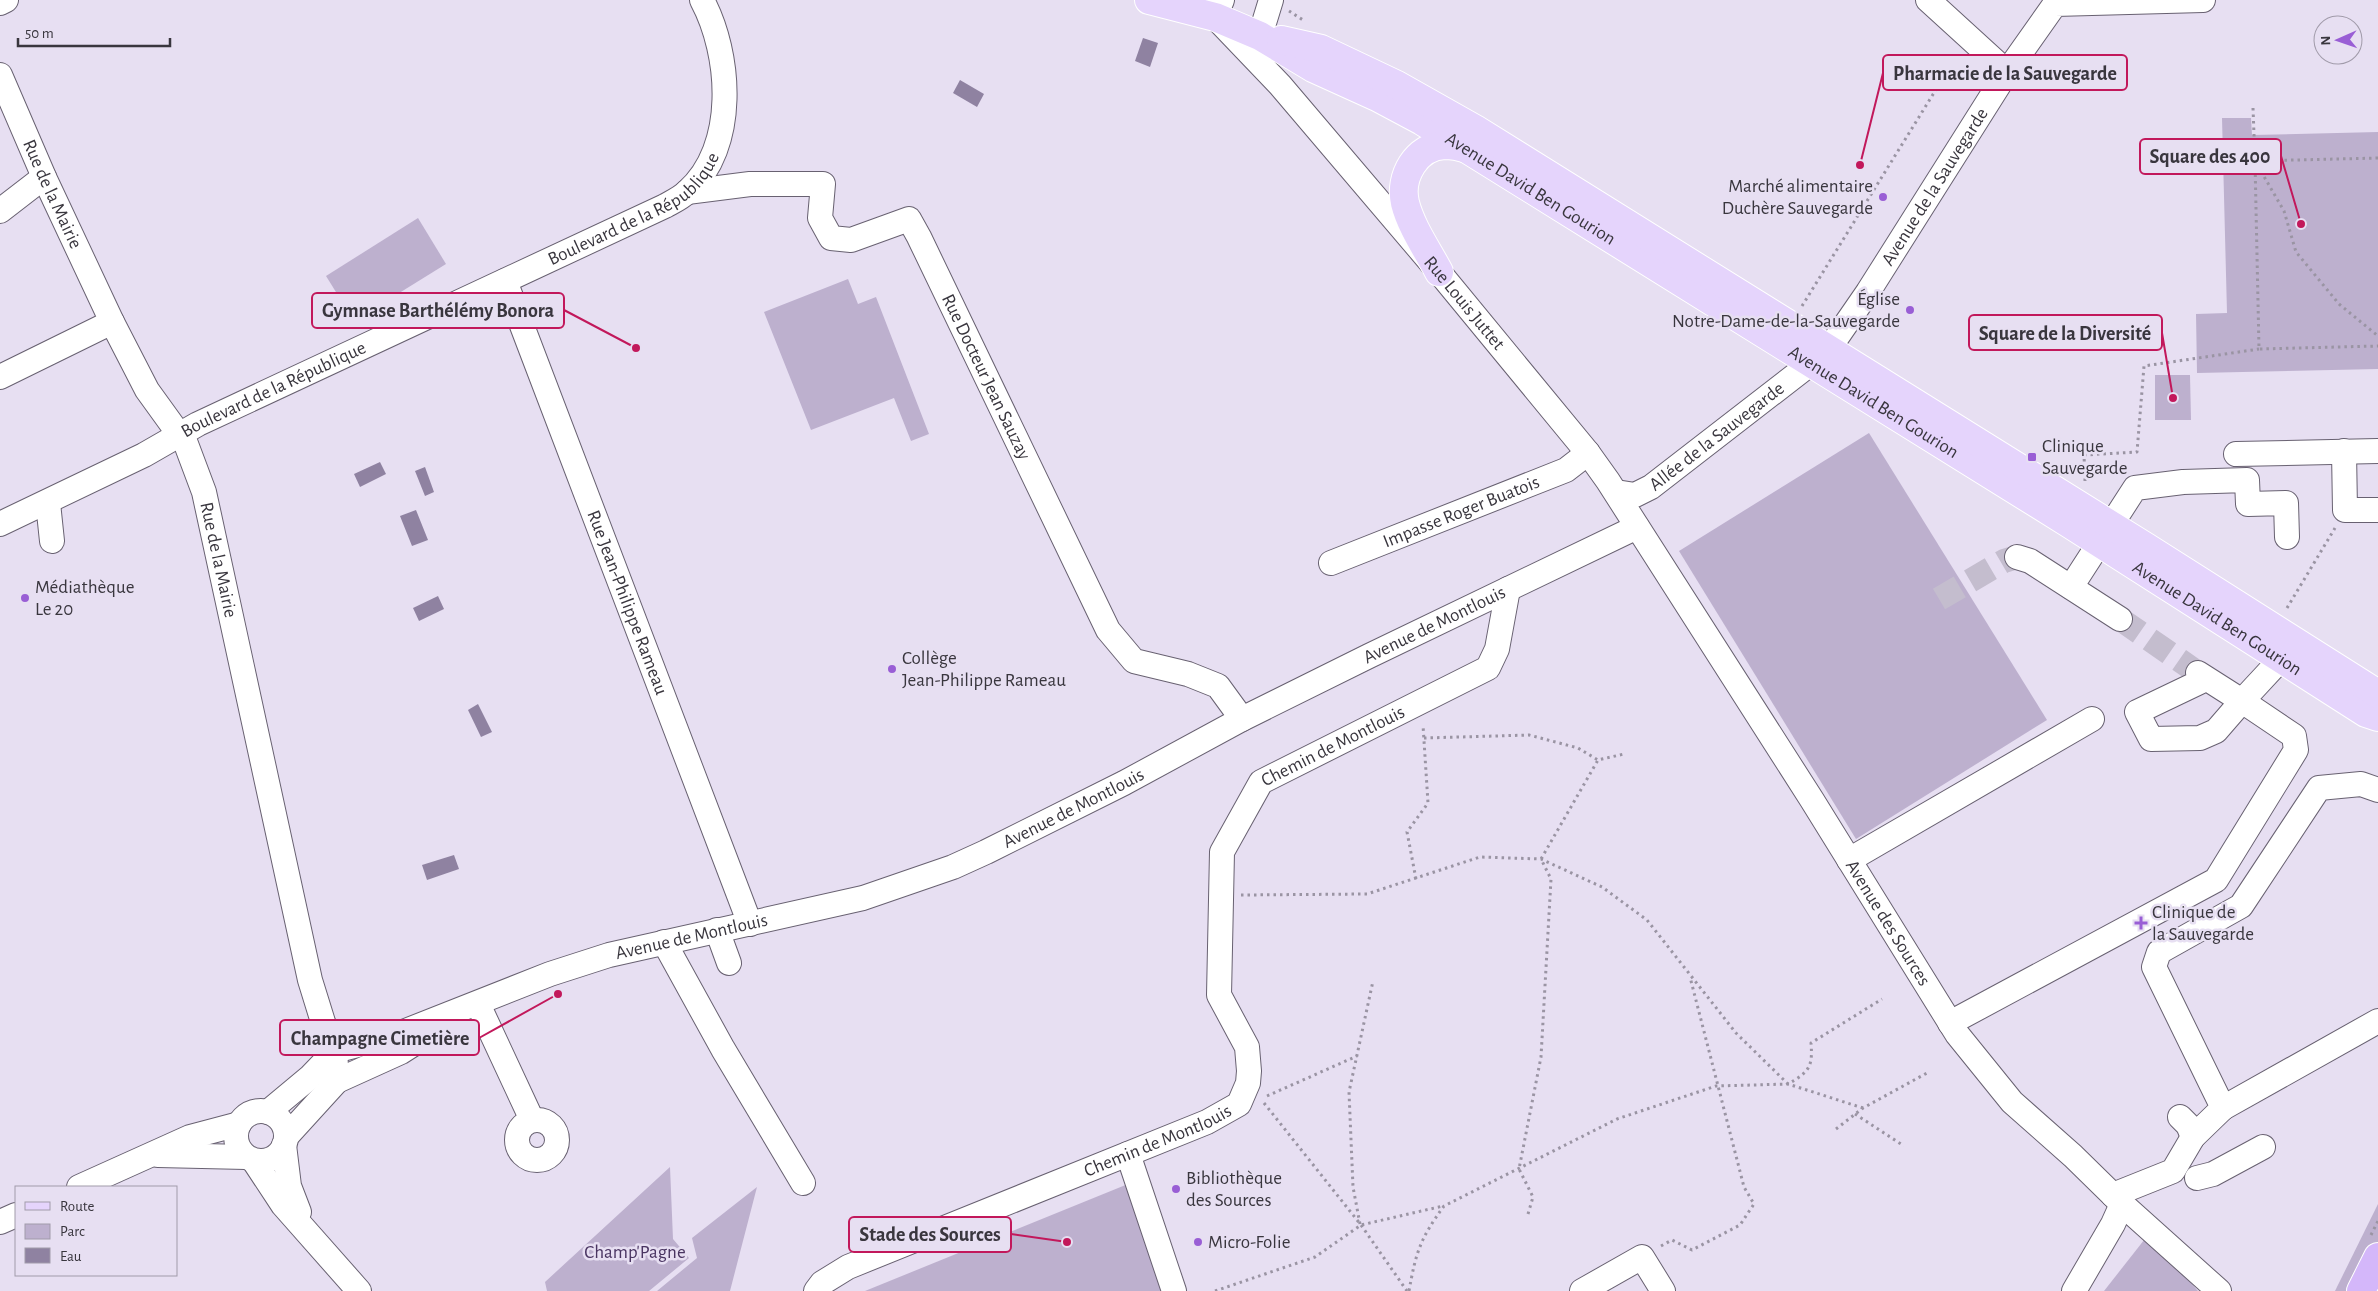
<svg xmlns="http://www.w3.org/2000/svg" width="2378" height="1291" viewBox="0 0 2378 1291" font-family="'Alegreya Sans',sans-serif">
  <rect width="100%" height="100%" fill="#e7dff2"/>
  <!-- green -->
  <g fill="#bdb0ce">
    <path d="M2222,118h29l1,17 126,-3v237l-181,4 -1,-59 31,-1z"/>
    <path d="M418,218l28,46 -92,57 -28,-45z"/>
    <path d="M848,279l10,25 18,-7 53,137 -18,7 -17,-43 -83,32 -47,-118z"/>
    <path d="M2155,375h35l1,45h-36z"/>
    <path d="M1869,433l178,287 -191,119 -177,-288z"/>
    <path d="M670,1167l3,72 16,19 -40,33h-102l-2,-9z"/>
    <path d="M1128,1184l37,107h-300z"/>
    <path d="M757,1187l-27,104h-73l40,-33 -5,-20z"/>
    <path d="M2378,1204v39l-13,27 -15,21h-15z"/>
    <path d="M2148,1235l50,56h-94z"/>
  </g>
  <!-- water -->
  <g fill="#8f82a1">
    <path d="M1143,38l15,5 -8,24 -15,-6z"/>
    <path d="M960,80l24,14 -7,13 -24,-14z"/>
    <path d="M380,462l6,12 -26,13 -6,-13z"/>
    <path d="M425,467l9,25 -9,4 -10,-25z"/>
    <path d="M416,510l12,30 -16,6 -12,-30z"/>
    <path d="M438,596l6,13 -25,12 -6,-13z"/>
    <path d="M478,704l14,28 -11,5 -13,-27z"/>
    <path d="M454,855l5,14 -32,11 -5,-15z"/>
  </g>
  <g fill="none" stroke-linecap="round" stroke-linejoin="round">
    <!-- minor-tunnel -->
    <g stroke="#c4bdce" stroke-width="24" stroke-dasharray="24 12" stroke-linecap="butt">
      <path d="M1939,599l65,-38 13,-4"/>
      <path d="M2120,619l78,54"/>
    </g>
    <defs>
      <g id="minor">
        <path id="s1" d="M1222,0l-7,17 65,68 159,187 149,181 20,28 204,319 145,234 55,68 61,54 49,48 97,87"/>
        <path d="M1928,0l79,72"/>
        <path d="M0,3l6,-3"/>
        <path d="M1267,53l-7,-17 11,-36"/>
        <path id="s2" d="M0,75l44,102 68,145 35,68 39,54 18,48 106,488 13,42 12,29 2,30"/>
        <path id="s3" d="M687,192l63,-8h73l-3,34 11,20 20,2 58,-21 10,18 189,393 26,31 54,13 30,12 24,33"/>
        <path d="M0,211l44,-34"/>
        <path id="s4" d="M505,281l245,643"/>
        <path d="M0,377l112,-55"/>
        <path d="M2344,451l1,59h33"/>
        <path d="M2236,454l142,-3"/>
        <path id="s5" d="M1616,492l19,3 16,-8 177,-137 40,-58 139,-220 48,-68 148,-4"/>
        <path d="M48,503l4,38"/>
        <path id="s6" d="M0,524l144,-69 54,-31 467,-218c7,-4 16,-8 22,-14 51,-45 44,-138 15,-192"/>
        <path d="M2017,557l13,4 90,58"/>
        <path id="s7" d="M1331,563l235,-93 22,-17"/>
        <path d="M2071,587l64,-99 48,-6 64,-2 1,24 38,-1 1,34"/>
        <path d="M2198,673l44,28 -26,30 -16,7 -49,1 -14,-27 69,-33"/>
        <path d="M1849,860l243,-141"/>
        <path d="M717,930l12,33"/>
        <path d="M664,942l59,107 80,134"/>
        <path d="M478,1004l54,116"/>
        <path d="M1950,1023l266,-143 80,-130 -2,-14 -52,-35 39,-42"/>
        <path d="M2223,1108l155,-87"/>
        <circle cx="261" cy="1136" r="25"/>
        <path id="s8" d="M268,1112l42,-35 25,-26 58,-15 157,-62 59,-19 254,-57 90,-31 33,-15 138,-69 118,-64 127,-63 268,-129"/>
        <path d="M2180,1117l8,8 5,12"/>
        <circle cx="537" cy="1140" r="20"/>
        <path d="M286,1137l51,-56 64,-29 33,-21"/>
        <path d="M284,1145l5,41 10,26"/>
        <path d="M1128,1154l46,137"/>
        <path d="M158,1155l88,2"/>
        <path d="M254,1161l29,44 76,86"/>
        <path d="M2197,1178l16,-4 50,-27"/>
        <path d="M79,1187l111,-50 49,-13"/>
        <path d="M2113,1195l60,-24 20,-34 30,-29 -69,-141 5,-15 82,-46 78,-118 42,-4 17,6"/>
        <path d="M0,1222l16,-7"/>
        <path id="s9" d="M816,1291l6,-8 26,-16 359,-145 32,-18 9,-21 1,-12 -2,-24 -28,-52 3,-143 39,-70 227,-114 9,-19 11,-60"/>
        <path d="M1582,1291l60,-34 21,34"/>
        <path d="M2074,1291l39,-67 9,-20"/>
      </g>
      <g id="major">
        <path id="s10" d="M1149,0l66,17 45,19 53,32 64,29 45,24 648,403 296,189 12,4"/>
        <path d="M1281,40l40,9 76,36 78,44 671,418 232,147"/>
        <path d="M1439,272c-11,-21 -28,-45 -34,-69 -6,-26 11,-57 40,-58 7,0 16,2 23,4"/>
      </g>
      <path id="highway" d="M2361,1291l17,-34"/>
    </defs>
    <!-- minor casing -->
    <use href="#minor" stroke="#686171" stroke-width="26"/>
    <!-- major casing -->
    <use href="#major" stroke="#fff" stroke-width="30"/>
    <!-- highway casing -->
    <use href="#highway" stroke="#fff" stroke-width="30"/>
    <!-- path -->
    <g stroke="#9a94a3" stroke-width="3" stroke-dasharray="2.5 4" stroke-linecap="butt">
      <path d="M1289,11l14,9"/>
      <path d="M2253,108l2,53 29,50 12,41 43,52 39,32"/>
      <path d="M2378,158l-123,3 4,188 119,-3"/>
      <path d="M1802,306l156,-252"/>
      <path d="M2085,481l-1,-26 53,-3 7,-86 115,-17"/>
      <path d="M2287,608l48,-80"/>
      <path d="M1424,738l105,-3 49,13 20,12"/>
      <path d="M1416,879l-9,-47 21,-29 -5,-78"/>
      <path d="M1241,895l126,-1 113,-37 61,2 61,28 45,33 89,113 52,51c21,-12 25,-17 23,-41l71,-44"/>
      <path d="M1267,1096l90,-40"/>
      <path d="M1264,1103l97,122 46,66"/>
      <path d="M1855,1114l49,32"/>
      <path d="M1836,1129l27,-21 64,-35"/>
      <path d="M1528,1214l5,-17 -14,-28 22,-112 10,-178 -10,-20 57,-99 26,-6"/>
      <path d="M1360,1224l-7,-37 -4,-95 24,-111"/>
      <path d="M2371,1235l7,-14"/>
      <path d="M1661,1246l11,-6 20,10 48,-25 14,-21 -10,-17 -54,-210"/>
      <path d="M1215,1291l100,-34 46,-32 82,-19"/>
      <path d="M1409,1291c7,-39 11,-52 35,-85l173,-87 99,-33 72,-2 75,24"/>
    </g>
    <!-- minor -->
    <use href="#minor" stroke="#fff" stroke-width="24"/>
    <!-- major -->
    <use href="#major" stroke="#e5d4fc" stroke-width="28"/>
    <!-- highway -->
    <use href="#highway" stroke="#d4b7fa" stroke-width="28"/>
  </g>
  <!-- markers -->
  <g fill="#995ed5" stroke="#e7dff2" stroke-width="2">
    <circle cx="1883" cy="197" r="5"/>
    <circle cx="1910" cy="310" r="5"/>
    <rect x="2027" y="452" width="10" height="10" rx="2.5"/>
    <circle cx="25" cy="598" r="5"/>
    <circle cx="892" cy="669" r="5"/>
    <path d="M2138.5 915.5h5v5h5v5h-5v5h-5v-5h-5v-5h5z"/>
    <circle cx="1176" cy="1189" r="5"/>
    <circle cx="1198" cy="1242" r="5"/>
  </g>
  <g text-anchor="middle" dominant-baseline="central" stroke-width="5" stroke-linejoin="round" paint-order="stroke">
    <!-- poi labels -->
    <g font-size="19" fill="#39363e" stroke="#e7dff2" text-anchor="start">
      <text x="1873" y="186" text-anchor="end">Marché alimentaire<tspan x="1873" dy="22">Duchère Sauvegarde</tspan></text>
      <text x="1900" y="299" text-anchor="end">Église<tspan x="1900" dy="22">Notre-Dame-de-la-Sauvegarde</tspan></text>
      <text x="2042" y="446">Clinique<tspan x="2042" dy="22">Sauvegarde</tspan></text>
      <text x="35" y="587">Médiathèque<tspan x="35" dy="22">Le 20</tspan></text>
      <text x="902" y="658">Collège<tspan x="902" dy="22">Jean-Philippe Rameau</tspan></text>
      <text x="2152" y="912">Clinique de<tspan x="2152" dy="22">la Sauvegarde</tspan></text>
      <text x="1186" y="1178">Bibliothèque<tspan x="1186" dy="22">des Sources</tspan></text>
      <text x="1208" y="1242">Micro-Folie</text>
    </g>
    <!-- street labels -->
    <g font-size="19" fill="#39363e" stroke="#e7dff2">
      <text stroke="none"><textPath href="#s5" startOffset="456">Avenue de la Sauvegarde</textPath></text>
      <text stroke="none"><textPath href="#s10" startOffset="428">Avenue David Ben Gourion</textPath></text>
      <text stroke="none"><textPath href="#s2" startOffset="130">Rue de la Mairie</textPath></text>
      <text stroke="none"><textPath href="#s6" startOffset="710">Boulevard de la République</textPath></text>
      <text stroke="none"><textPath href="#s1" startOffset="398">Rue Louis Juttet</textPath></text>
      <text stroke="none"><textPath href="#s3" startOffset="451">Rue Docteur Jean Sauzay</textPath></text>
      <text stroke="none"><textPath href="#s6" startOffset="305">Boulevard de la République</textPath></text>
      <text stroke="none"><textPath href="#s10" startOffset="832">Avenue David Ben Gourion</textPath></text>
      <text stroke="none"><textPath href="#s5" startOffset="120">Allée de la Sauvegarde</textPath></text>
      <text stroke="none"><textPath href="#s7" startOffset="140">Impasse Roger Buatois</textPath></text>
      <text stroke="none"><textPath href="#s2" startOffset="535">Rue de la Mairie</textPath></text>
      <text stroke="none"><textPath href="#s4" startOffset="344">Rue Jean-Philippe Rameau</textPath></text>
      <text stroke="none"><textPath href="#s10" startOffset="1238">Avenue David Ben Gourion</textPath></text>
      <text stroke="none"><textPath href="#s8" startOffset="1276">Avenue de Montlouis</textPath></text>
      <text stroke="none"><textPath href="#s9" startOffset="886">Chemin de Montlouis</textPath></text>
      <text stroke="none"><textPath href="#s8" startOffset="871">Avenue de Montlouis</textPath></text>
      <text stroke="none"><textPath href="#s1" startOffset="1150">Avenue des Sources</textPath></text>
      <text stroke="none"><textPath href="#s8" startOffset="466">Avenue de Montlouis</textPath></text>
      <text stroke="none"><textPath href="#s9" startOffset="375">Chemin de Montlouis</textPath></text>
    </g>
    <!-- park labels -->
    <g font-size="19" fill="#493461" stroke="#e7dff2">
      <text x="635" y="1252">Champ'Pagne</text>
    </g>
  </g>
  <!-- callouts -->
  <path fill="none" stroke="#c2185b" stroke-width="2" d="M1860 165L1883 73M2301 224L2281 156M636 348L564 310M2173 398L2162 333M558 994L479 1038M1067 1242L1011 1234"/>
  <g fill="#c2185b" stroke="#e7dff2" stroke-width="2">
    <circle cx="1860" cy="165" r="5"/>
    <circle cx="2301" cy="224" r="5"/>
    <circle cx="636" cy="348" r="5"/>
    <circle cx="2173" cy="398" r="5"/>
    <circle cx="558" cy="994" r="5"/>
    <circle cx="1067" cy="1242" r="5"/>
  </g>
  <g fill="#e7dff2" stroke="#c2185b" stroke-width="2">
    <rect x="1883" y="55" width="244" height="35" rx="5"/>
    <rect x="2140" y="139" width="141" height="35" rx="5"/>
    <rect x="312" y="293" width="252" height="35" rx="5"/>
    <rect x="1969" y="315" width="193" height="35" rx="5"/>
    <rect x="280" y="1020" width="199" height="35" rx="5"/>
    <rect x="849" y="1217" width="162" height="35" rx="5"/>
  </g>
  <g font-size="20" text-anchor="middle" font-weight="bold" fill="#39363e">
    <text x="2005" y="80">Pharmacie de la Sauvegarde</text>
    <text x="2210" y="163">Square des 400</text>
    <text x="438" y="317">Gymnase Barthélémy Bonora</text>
    <text x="2065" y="340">Square de la Diversité</text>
    <text x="380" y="1045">Champagne Cimetière</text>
    <text x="930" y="1241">Stade des Sources</text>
  </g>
  <!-- legend -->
  <rect x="15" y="1186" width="162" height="90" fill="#e7dff2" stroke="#a19baa"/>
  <rect x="25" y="1202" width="25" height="8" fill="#e5d4fc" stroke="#a19baa"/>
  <text x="60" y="1211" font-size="15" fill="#39363e">Route</text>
  <rect x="25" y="1224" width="25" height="15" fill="#bdb0ce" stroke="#a19baa"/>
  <text x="60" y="1236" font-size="15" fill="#39363e">Parc</text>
  <rect x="25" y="1248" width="25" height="15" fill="#8f82a1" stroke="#a19baa"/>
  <text x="60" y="1261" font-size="15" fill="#39363e">Eau</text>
  <!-- north arrow -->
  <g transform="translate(2338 40) rotate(268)"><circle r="24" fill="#e7dff2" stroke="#a19baa"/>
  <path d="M0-4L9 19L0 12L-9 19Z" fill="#995ed5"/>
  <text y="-8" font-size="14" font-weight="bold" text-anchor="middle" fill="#39363e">N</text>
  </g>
  <!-- scale -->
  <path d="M18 38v8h152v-8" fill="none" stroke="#39363e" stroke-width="2.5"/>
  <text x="25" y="38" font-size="15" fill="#39363e" stroke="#e7dff2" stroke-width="4" paint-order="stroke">50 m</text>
</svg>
